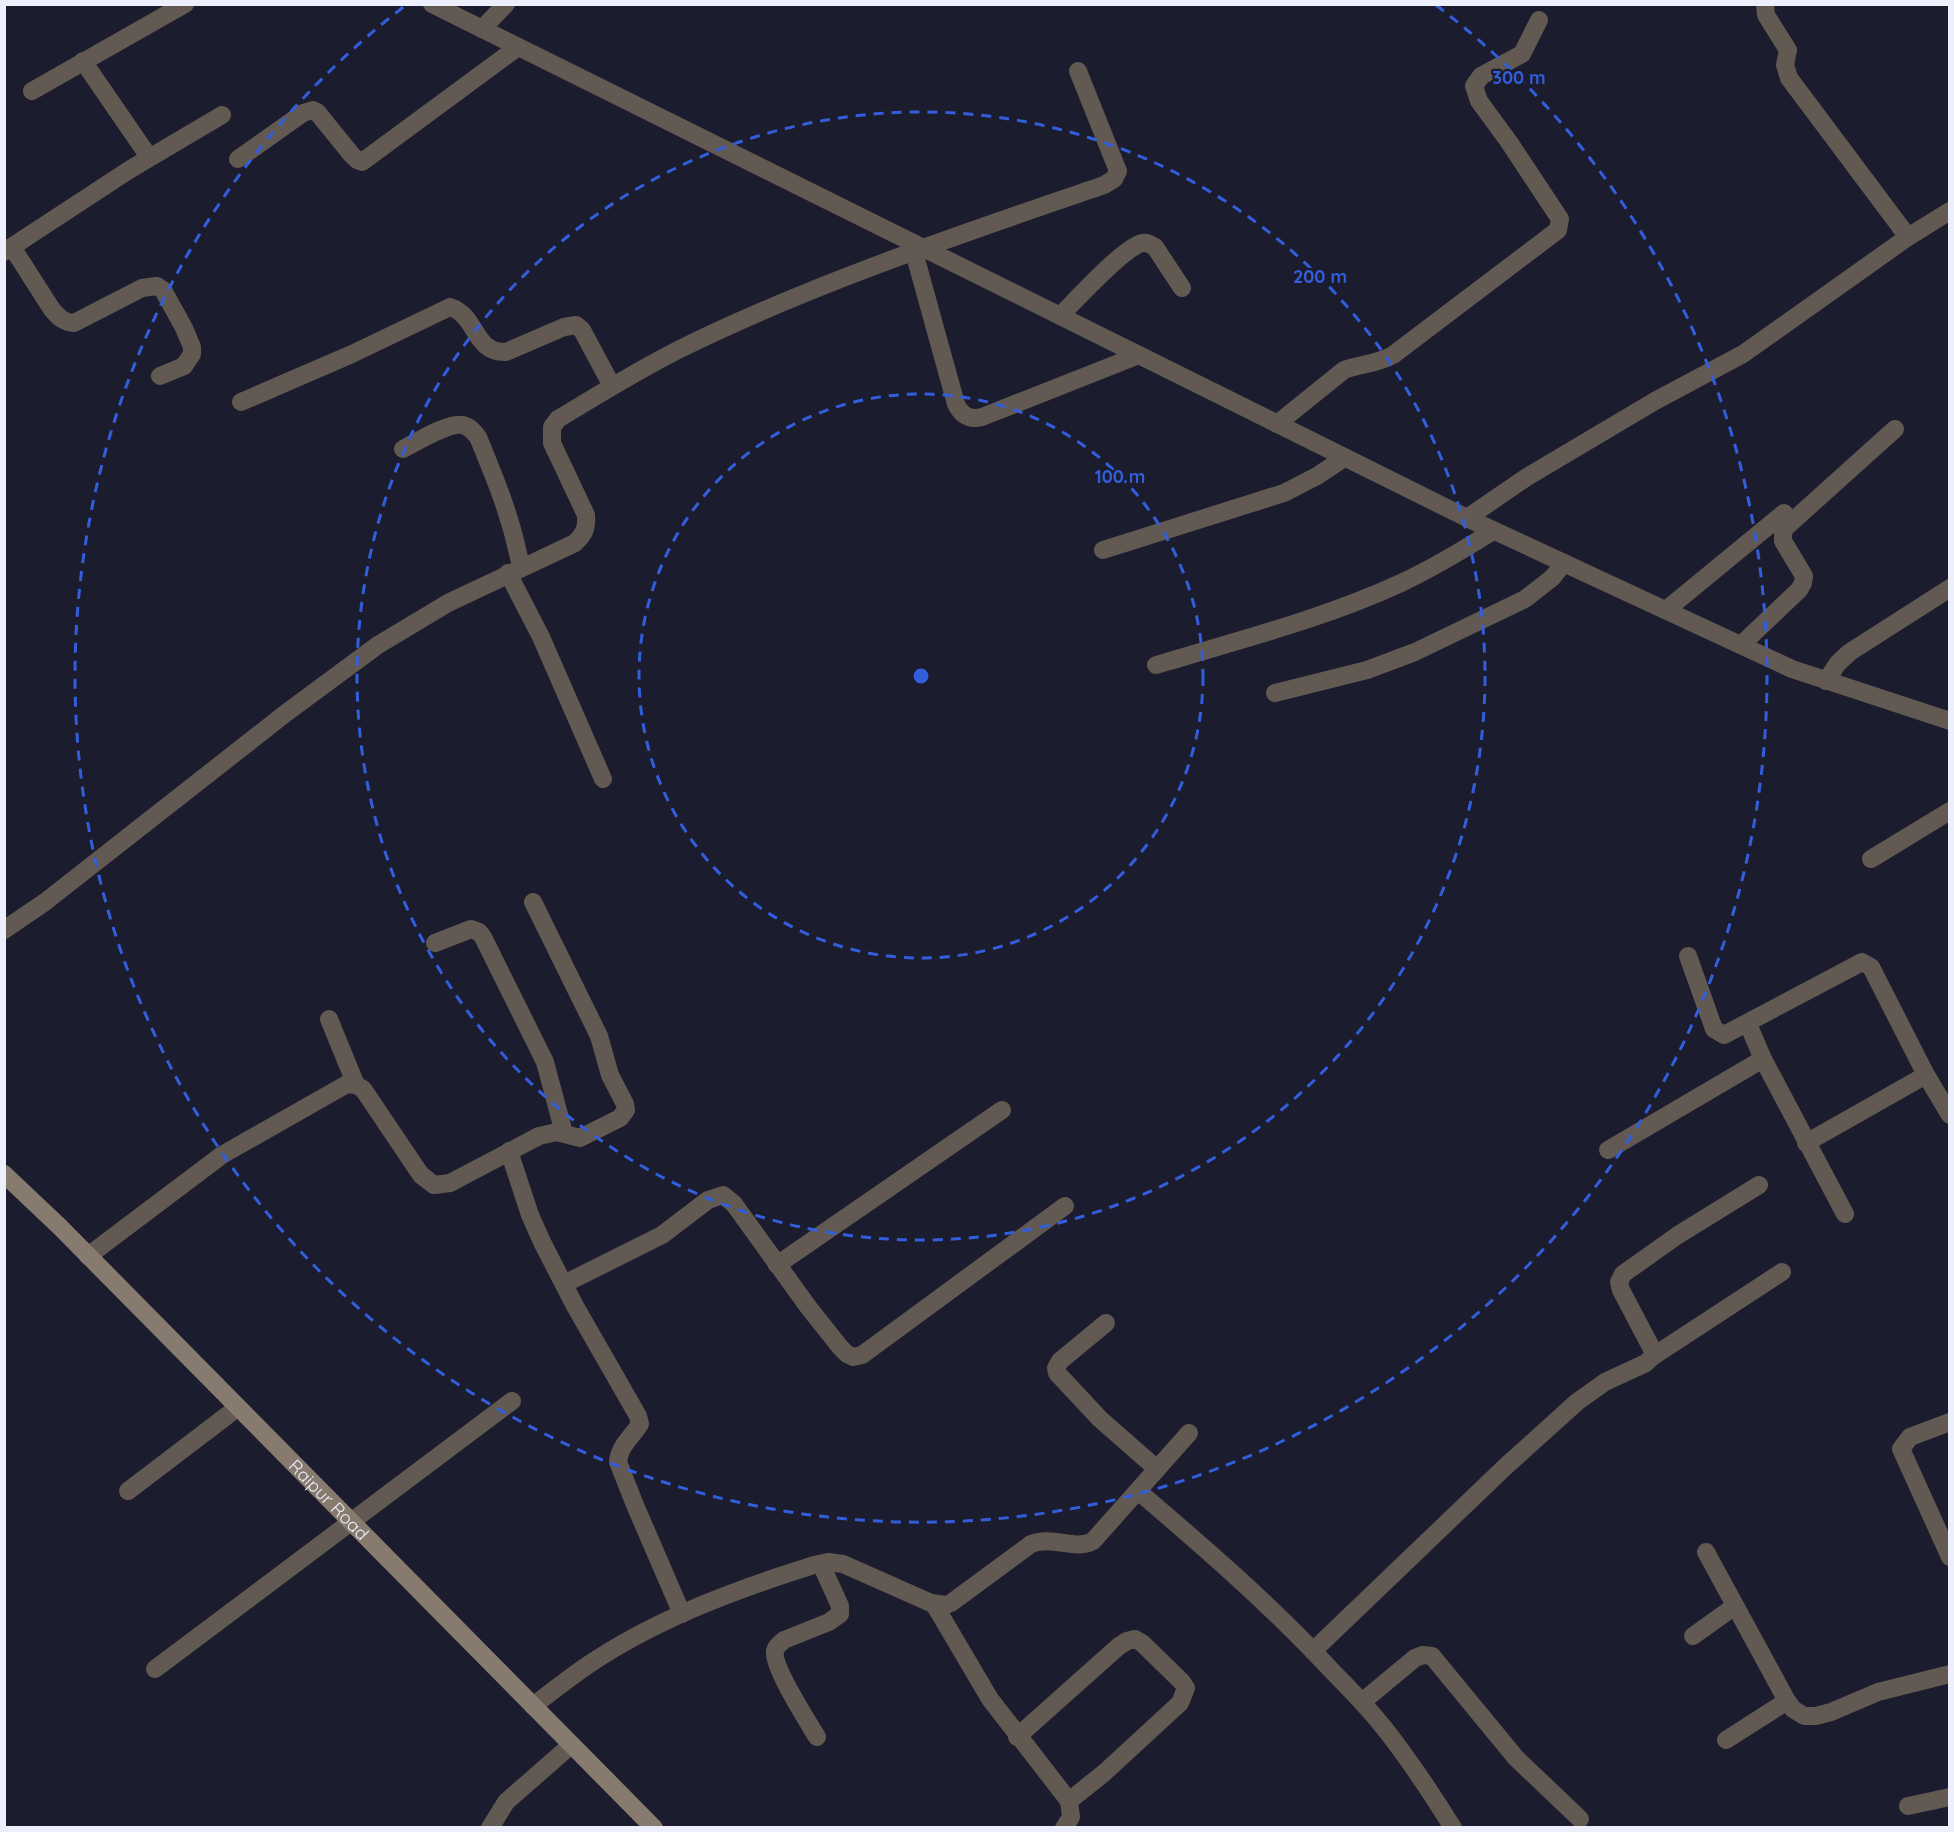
<svg xmlns="http://www.w3.org/2000/svg" width="1954" height="1832" viewBox="0 0 1954 1832" font-family="Quicksand,sans-serif">
  <rect width="100%" height="100%" fill="#1c1c2f"/>
  <g fill="none" stroke-linecap="round" stroke-linejoin="round">
    <!-- street -->
    <g stroke="#615952" stroke-width="18">
      <path d="M432,4l1035,514 325,151 158,52"/>
      <path d="M1765,4l1,11 22,35 -3,15 4,13 119,159"/>
      <path d="M482,29l24,-25"/>
      <path d="M83,61l66,96"/>
      <path d="M32,91l153,-87"/>
      <path d="M238,159l65,-46 10,-3 4,2 34,42 6,6 5,2 156,-115"/>
      <path d="M12,247l39,61c7,9 12,14 23,15l68,-35 15,-2 6,4 21,38 8,19v7l-8,12 -24,10"/>
      <path d="M4,252l125,-82 93,-55"/>
      <path d="M914,252l42,152c6,12 14,16 26,13l157,-62"/>
      <path d="M1060,316c16,-16 63,-68 82,-73 5,-1 8,1 13,4l27,41"/>
      <path d="M241,402l111,-48 98,-47c28,9 23,46 56,45l58,-25 12,-2 6,5 30,56"/>
      <path d="M1277,424l67,-54c17,-6 33,-6 49,-15l165,-125 2,-11 -51,-77 -30,-41 -5,-15 7,-10 41,-22 17,-34"/>
      <path d="M403,449c14,-7 45,-27 60,-24 7,2 10,6 15,12 19,46 34,82 43,131"/>
      <path d="M1467,518l60,-41 128,-76 88,-47 165,-117 42,-26"/>
      <path d="M1103,550l181,-57 33,-17 27,-18"/>
      <path d="M508,573l33,64 62,142"/>
      <path d="M1666,610l118,-97"/>
      <path d="M1741,645l58,-55 4,-7 1,-7 -21,-35v-7l2,-6 110,-99"/>
      <path d="M1156,665c83,-25 167,-46 245,-82 32,-15 62,-33 92,-52"/>
      <path d="M1826,681l12,-18 12,-11 100,-64"/>
      <path d="M1275,693l92,-23 48,-18 110,-53 27,-21 12,-15"/>
      <path d="M1871,859l79,-48"/>
      <path d="M4,930l41,-28 241,-189 92,-68 70,-42 127,-60c9,-9 12,-14 11,-28l-34,-72v-16l6,-8c40,-24 80,-49 122,-70 136,-67 282,-115 424,-164l10,-6 4,-8 -40,-100"/>
      <path d="M435,943l36,-14 8,3 4,5 62,125 19,71"/>
      <path d="M1688,956l26,73 10,6 138,-73 9,5 55,108 24,40"/>
      <path d="M329,1019l27,66"/>
      <path d="M1748,1024l15,35 82,155"/>
      <path d="M1806,1143l120,-68"/>
      <path d="M1608,1150l155,-91"/>
      <path d="M509,1151l21,64 13,29 32,62 63,110 2,8c-8,13 -21,22 -22,38l17,43 47,109"/>
      <path d="M88,1256l134,-101 125,-71 9,1 7,4 58,86 13,10 16,-2 89,-47 18,-4 23,6 40,-20 6,-8 -1,-6 -15,-29 -11,-39 -66,-134"/>
      <path d="M777,1265l225,-155"/>
      <path d="M564,1284l98,-49 46,-35 15,-5 11,9 75,104 31,39 7,7 6,3 9,-2 203,-149"/>
      <path d="M1106,1323l-46,38 -4,7 1,5 43,46 57,50"/>
      <path d="M1652,1357l130,-85"/>
      <path d="M1950,1422l-40,15 -9,12 49,108"/>
      <path d="M128,1491l109,-83"/>
      <path d="M1138,1491c68,58 134,115 195,181 18,18 36,37 52,57 25,32 47,65 68,99"/>
      <path d="M1706,1552l81,149 6,8 11,7h12l15,-4 47,-20 72,-18"/>
      <path d="M934,1604l56,95 79,102 2,16 -7,11"/>
      <path d="M1693,1636l42,-30"/>
      <path d="M1313,1651l192,-184 72,-65 28,-20 41,-19 6,-6 1,-6 -32,-61 -2,-8 4,-8 55,-39 81,-50"/>
      <path d="M155,1669l357,-268"/>
      <path d="M1362,1702l53,-44 8,-3 9,1 84,102 64,61"/>
      <path d="M533,1706c18,-14 36,-28 55,-41 68,-46 149,-76 226,-100l14,-3 15,2 88,39 15,2 5,-2 80,-59c21,-9 45,7 62,-3l96,-108"/>
      <path d="M817,1737c-9,-15 -45,-71 -42,-86 1,-5 6,-8 9,-11l45,-18 11,-8v-8l-19,-42"/>
      <path d="M1017,1737l102,-91 8,-5 8,-2 7,4 40,39 4,6 -6,15 -76,70 -35,28"/>
      <path d="M1726,1740l61,-39"/>
      <path d="M1908,1806l42,-9"/>
      <path d="M490,1828l16,-26 65,-57"/>
    </g>
    <!-- secondary -->
    <path stroke="#877a6e" stroke-width="18" id="s1" d="M4,1174l56,53 594,601"/>
  </g>
  <!-- distance rings -->
  <g fill="none" stroke="#325edc" stroke-width="3" stroke-dasharray="10 8">
    <circle cx="921" cy="676" r="282"/>
    <circle cx="921" cy="676" r="564"/>
    <path d="M1436 5A846 846 0 1 1 406 5"/>
  </g>
  <g text-anchor="middle" dominant-baseline="central" stroke-width="4.5" stroke-linejoin="round" paint-order="stroke">
    <!-- street labels -->
    <g font-size="18" fill="#eeeffc" stroke="#1c1c2f">
      <text stroke="none"><textPath href="#s1" startOffset="460">Raipur Road</textPath></text>
    </g>
  </g>
  <circle cx="921" cy="676" r="9" fill="#325edc" stroke="#1c1c2f" stroke-width="3"/>
  <g font-size="18" text-anchor="middle" font-weight="bold" fill="#325edc" stroke="#1c1c2f" stroke-width="4.5" stroke-linejoin="round" paint-order="stroke">
    <text x="1519" y="84">300 m</text>
    <text x="1320" y="283">200 m</text>
    <text x="1120" y="483">100 m</text>
  </g>
  <!-- border -->
  <rect width="1954" height="1832" fill="none" stroke="#eeeffc" stroke-width="12"/>
</svg>
